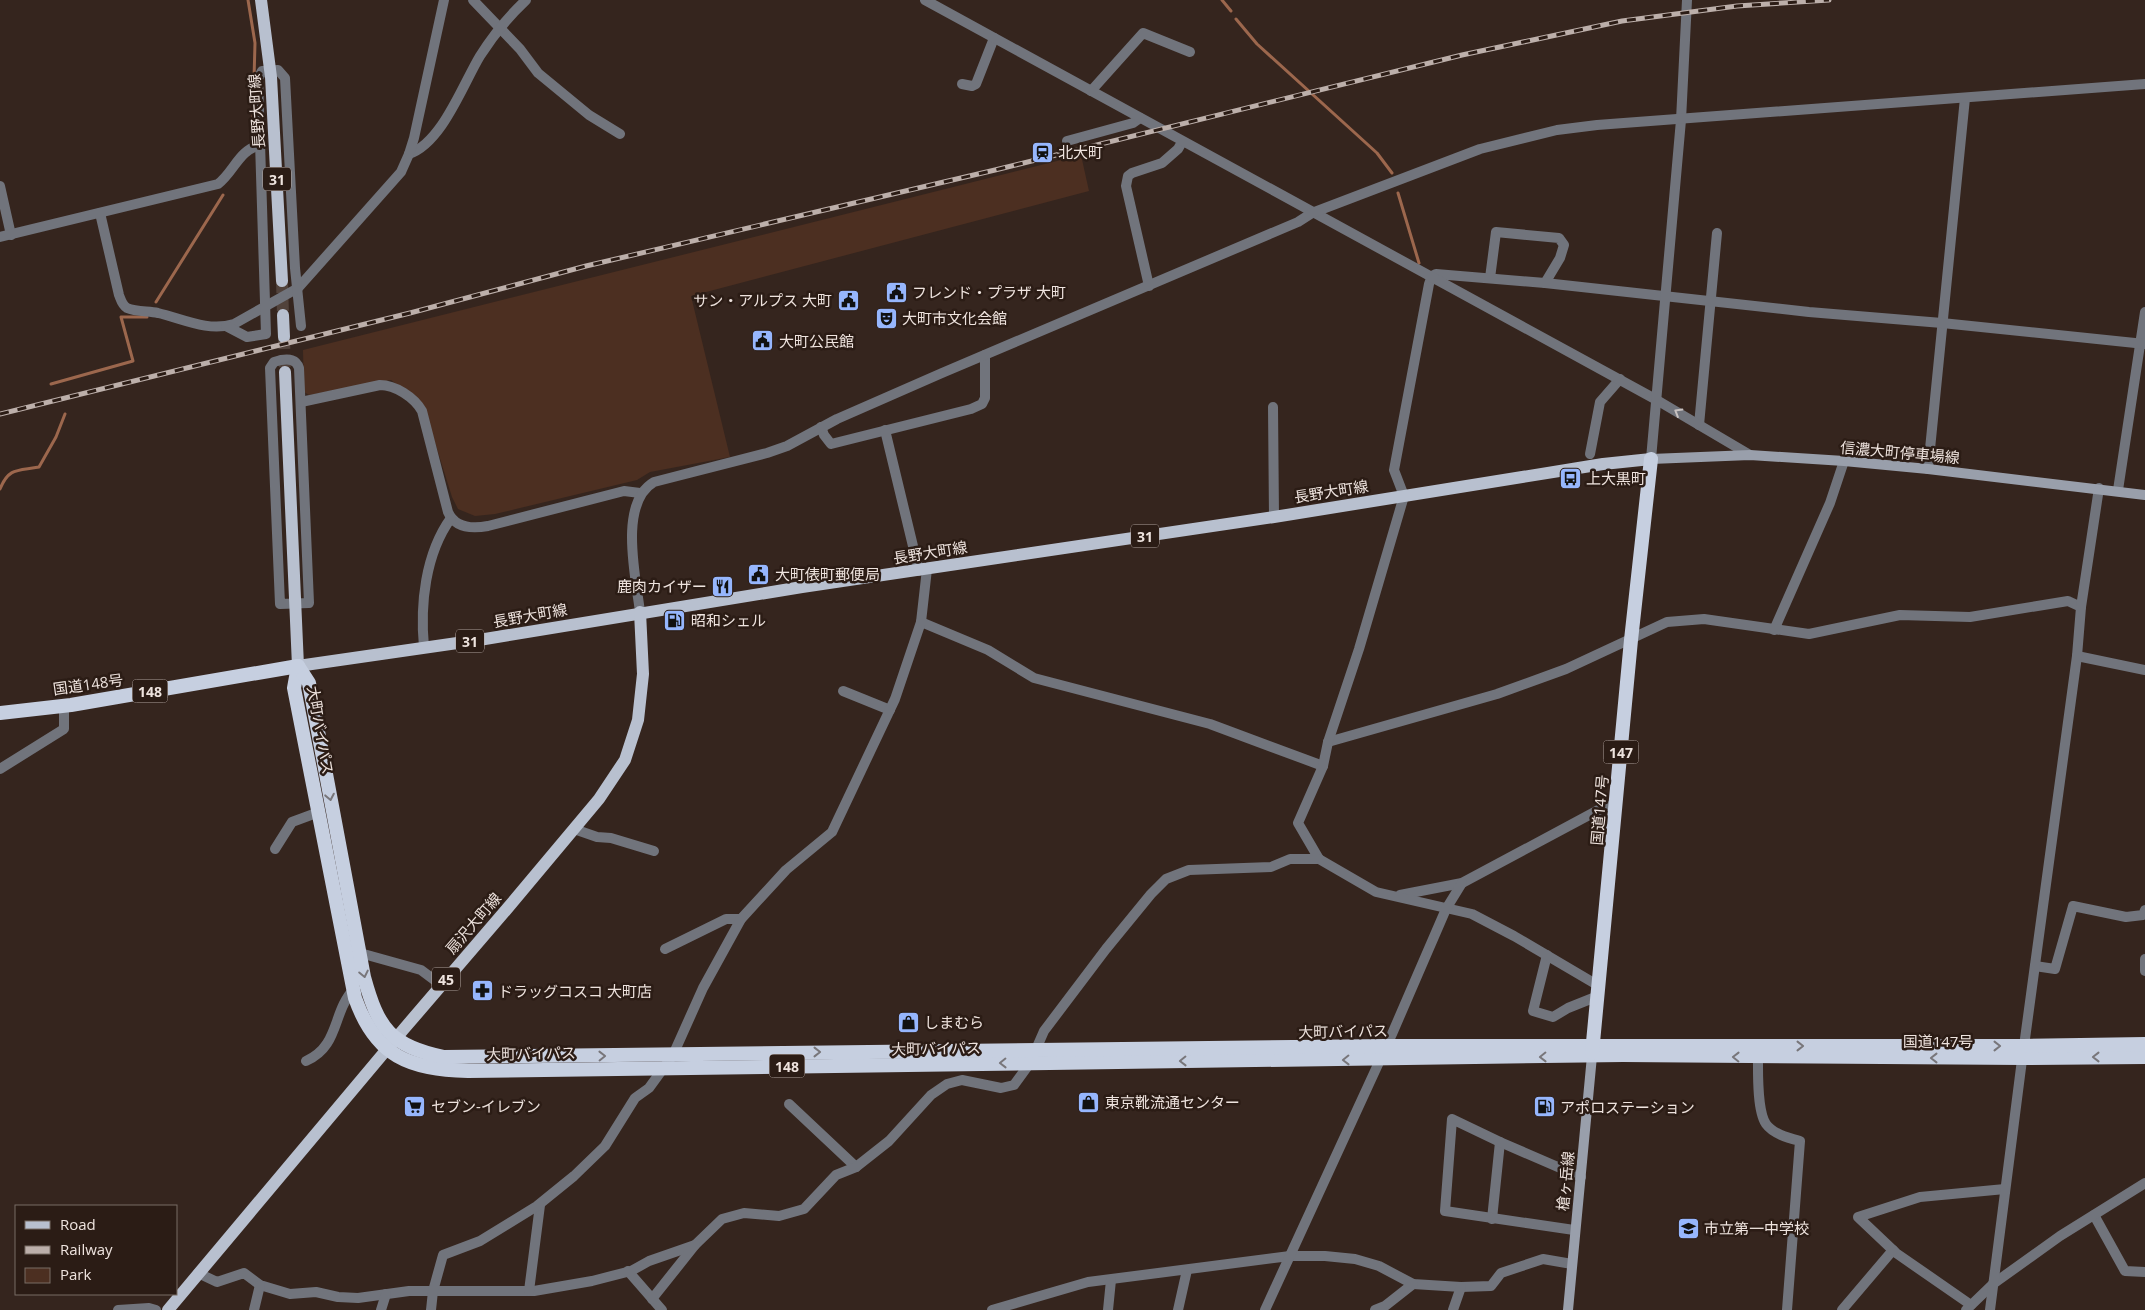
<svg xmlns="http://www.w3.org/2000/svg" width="2145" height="1310" viewBox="0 0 2145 1310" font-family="'Open Sans','Noto Sans JP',sans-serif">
  <rect width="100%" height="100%" fill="#35251e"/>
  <!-- green -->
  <path fill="#4c2f21" d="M1081,155l8,36 -398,105 39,161 -80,15 -13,8 -142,34 -20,2 -17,-7 -6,-12 -29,-93 -32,-24 -82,15 -5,-3 -1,-42z"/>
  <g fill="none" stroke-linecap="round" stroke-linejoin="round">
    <!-- stream -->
    <g stroke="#9c674d" stroke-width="3">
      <path d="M248,0l7,43 -1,36"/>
      <path d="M1222,0l9,11"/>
      <path d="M1236,19l21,25 120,109 15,20"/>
      <path d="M252,133l2,-40"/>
      <path d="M1398,193l21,70"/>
      <path d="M156,302l67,-107"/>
      <path d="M51,384l82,-23 -12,-44h26"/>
      <path d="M0,489c9,-22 18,-18 39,-22l17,-30 9,-23"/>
    </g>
    <!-- primary-tunnel -->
    <g stroke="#51423b" stroke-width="12" stroke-dasharray="12 6" stroke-linecap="butt">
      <path d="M282,281l1,34"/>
      <path d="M284,337l1,35"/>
    </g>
    <!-- minor -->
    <g stroke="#71747c" stroke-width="10">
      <path d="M473,0l47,49 18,24 51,42 31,19"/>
      <path d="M962,84l10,2 4,-2 18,-46"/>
      <path d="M1091,91l52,-58 47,19"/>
      <path d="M1067,141l66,-18 7,-5"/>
      <path d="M409,154c33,-11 54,-70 71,-98 12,-19 29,-40 46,-56"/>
      <path d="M0,186l11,49"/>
      <path d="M100,213l19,82c2,5 3,10 8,13 9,4 21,3 31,5 25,6 50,19 76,11l64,-36 103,-116 8,-18 5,-16 30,-138"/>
      <path d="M0,237l218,-53c16,-12 21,-35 43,-39"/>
      <path d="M1490,278l6,-46 63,6 5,7 -4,13 -15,25"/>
      <path d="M1149,286l-23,-100 2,-10 4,-3 30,-10 16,-14 4,-7"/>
      <path d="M226,326l21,11 19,-3 -8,-255 4,-8 16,-1 7,8 10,190 6,58"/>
      <path d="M281,360c8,-1 15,-1 18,8l10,235 -29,1 -10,-236 4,-6z"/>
      <path d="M301,402l79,-17c15,0 34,12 42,26l26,101c7,16 24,17 40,14l136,-35 16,2"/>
      <path d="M1273,407l1,110"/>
      <path d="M1699,425l18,-192"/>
      <path d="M821,427l3,8 7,9 140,-35 11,-5 3,-6v-43"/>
      <path d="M885,430l34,141"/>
      <path d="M1590,454l10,-52 20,-23"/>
      <path d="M1928,469l37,-371"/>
      <path d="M2118,490l27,-178"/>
      <path d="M921,622l67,28 46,28 176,46 113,42"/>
      <path d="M1774,630l56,-127 14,-42"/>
      <path d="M424,647c-4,-42 1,-93 27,-129"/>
      <path d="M2077,656l68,14"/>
      <path d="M843,691l47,19"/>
      <path d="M1328,742l169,-48 69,-25 101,-47 37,-3 105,15 91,-19 70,2 98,-16 13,6"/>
      <path d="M0,769l64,-40v-24"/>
      <path d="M574,829l23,8 14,1 43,13"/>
      <path d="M275,849l17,-27 27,-10"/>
      <path d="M1319,859l-21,-36 25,-57 5,-24 31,-93 45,-153 -10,-26 35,-186 3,-8 4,-2 109,9 264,29 133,11 203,21"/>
      <path d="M1400,895l62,-12 142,-76 12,-3"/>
      <path d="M665,949l61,-30h15"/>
      <path d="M360,953l61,17 20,15"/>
      <path d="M1547,955l-14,56 20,6 15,-9 30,-12"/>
      <path d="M2145,959v12"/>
      <path d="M2035,966l20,3 18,-63 53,11 17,-2 2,-5"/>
      <path d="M2024,1046l53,-390 4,-49 18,-119"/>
      <path d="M1758,1057c0,16 -1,54 8,67 7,10 23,14 34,17l-13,169"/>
      <path d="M306,1061c34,-15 26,-49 48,-72"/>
      <path d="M789,1104l67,63"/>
      <path d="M2094,1215l31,56 20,1"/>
      <path d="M1492,1219l8,-77"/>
      <path d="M1574,1230l-129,-19 7,-92 48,23 81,35"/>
      <path d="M628,1271l34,39"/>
      <path d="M198,1273l19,9 27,-9 16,12 30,9 26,-2 22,5 20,1 51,-7h125l58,-10 39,-10 18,-10 46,-16 27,-26 22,-6 35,3 25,-7 32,-34 20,-8 33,-26 42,-46 16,-11 15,-4 39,8 13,-3 16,-22 14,-32 62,-82 45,-55 15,-15 23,-9 82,-3 19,-8h29l57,33 96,22 42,22 85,50"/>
      <path d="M1993,1284l67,-48 85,-53"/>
      <path d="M529,1291l11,-86"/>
      <path d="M652,1299l43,-54"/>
      <path d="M1971,1305l-75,-52 -38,-36 62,-20 85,-8"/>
      <path d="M118,1310l31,-2 7,2"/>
      <path d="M254,1310l6,-25"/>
      <path d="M381,1310l5,-16"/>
      <path d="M431,1310l2,-19 10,-36 37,-14 57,-35 37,-30 31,-30 30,-48 14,-10 24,-33 30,-67 38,-69 45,-49 46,-38 63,-133 26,-77 6,-53"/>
      <path d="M992,1310l96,-28 202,-26h35l30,3 24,7 34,18 48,3 30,-1 10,-13 42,-14 29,5"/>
      <path d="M1108,1310l3,-30"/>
      <path d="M1178,1310l9,-40"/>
      <path d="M1265,1310l127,-276 54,-125 16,-26"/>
      <path d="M1375,1310l10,-4 28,-22"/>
      <path d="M1453,1310l8,-23"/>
      <path d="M1842,1310l51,-60"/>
    </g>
    <!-- tertiary -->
    <g stroke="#71747c" stroke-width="10">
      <path d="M925,0l730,399 95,56"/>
      <path d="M1651,459l30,-339 6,-120"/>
      <path d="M640,612c-4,-34 -22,-109 14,-130l113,-29 20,-7 50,-27 105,-46 356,-151 14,-9 168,-64 77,-19 40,-5 548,-41"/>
      <path d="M1966,1310l27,-26"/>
      <path d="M1990,1310l33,-258"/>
    </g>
    <!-- secondary -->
    <g stroke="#999fab" stroke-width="10">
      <path d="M1651,459l99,-4 94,6 84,8 217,26"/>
      <path d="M1568,1310l24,-254"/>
    </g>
    <!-- primary -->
    <g stroke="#b8c0cf" stroke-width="12">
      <path d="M261,0l10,77 11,204"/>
      <path d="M283,315l1,22"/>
      <path d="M285,372l13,294 187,-27 317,-52 472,-70 329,-53 48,-5"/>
      <path d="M168,1310l235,-280 103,-120 93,-111 26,-39 13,-40 5,-46 -3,-62"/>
    </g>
    <!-- trunk -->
    <g stroke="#c6cfe0" stroke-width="14">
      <path d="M298,666l-4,22 61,310c21,59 54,71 113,73l1155,-16 399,3 123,-1"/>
      <path d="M298,666l11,17 55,294c14,51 26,69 80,80l941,-11h639l121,-2"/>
      <path d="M0,713l71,-8 227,-39"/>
      <path d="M1592,1053l39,-413 20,-181"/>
    </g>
    <defs>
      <path id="rail" d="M0,414l410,-101 176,-47 409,-96 467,-115 160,-34 115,-15 92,-6"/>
    </defs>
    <!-- rail casing -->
    <use href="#rail" stroke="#bcafaa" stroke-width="5"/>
    <!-- rail -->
    <use href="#rail" stroke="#2b1c15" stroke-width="3" stroke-dasharray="9" stroke-linecap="butt"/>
  </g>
  <!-- one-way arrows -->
  <defs><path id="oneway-chevron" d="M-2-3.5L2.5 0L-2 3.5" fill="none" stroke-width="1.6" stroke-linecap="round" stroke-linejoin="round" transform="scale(1.25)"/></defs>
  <use stroke="#c8c2c1" href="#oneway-chevron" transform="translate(1678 412) rotate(-149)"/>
  <g stroke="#78767a">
    <use href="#oneway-chevron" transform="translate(330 797) rotate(79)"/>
    <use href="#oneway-chevron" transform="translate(364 974) rotate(78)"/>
    <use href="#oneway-chevron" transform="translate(1800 1046)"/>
    <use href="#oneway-chevron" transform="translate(1997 1046)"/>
    <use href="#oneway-chevron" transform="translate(817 1052)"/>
    <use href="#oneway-chevron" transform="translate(602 1056) rotate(-1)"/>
    <use href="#oneway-chevron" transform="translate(1543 1057) rotate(179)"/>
    <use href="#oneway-chevron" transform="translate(1736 1057) rotate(-179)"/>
    <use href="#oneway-chevron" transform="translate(2096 1057) rotate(180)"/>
    <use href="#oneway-chevron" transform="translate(1934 1058) rotate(-180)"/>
    <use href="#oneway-chevron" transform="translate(1346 1060) rotate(179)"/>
    <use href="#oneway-chevron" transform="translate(1183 1061) rotate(179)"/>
    <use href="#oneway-chevron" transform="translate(1003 1063) rotate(179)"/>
  </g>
  <!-- icons -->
  <defs>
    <symbol id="station-square" viewBox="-11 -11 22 22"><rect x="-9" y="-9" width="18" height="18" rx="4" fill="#96b6fd" stroke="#2b1c15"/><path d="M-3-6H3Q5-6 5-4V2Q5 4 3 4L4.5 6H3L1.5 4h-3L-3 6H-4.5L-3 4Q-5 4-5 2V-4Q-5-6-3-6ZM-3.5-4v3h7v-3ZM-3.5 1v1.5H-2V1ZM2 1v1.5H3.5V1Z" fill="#111"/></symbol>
    <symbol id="civic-square" viewBox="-11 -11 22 22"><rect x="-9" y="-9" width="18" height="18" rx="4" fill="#96b6fd" stroke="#2b1c15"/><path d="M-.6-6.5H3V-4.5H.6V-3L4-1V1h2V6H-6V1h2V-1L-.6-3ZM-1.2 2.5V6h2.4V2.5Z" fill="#111"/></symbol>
    <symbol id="theatre-square" viewBox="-11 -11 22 22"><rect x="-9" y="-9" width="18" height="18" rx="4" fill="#96b6fd" stroke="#2b1c15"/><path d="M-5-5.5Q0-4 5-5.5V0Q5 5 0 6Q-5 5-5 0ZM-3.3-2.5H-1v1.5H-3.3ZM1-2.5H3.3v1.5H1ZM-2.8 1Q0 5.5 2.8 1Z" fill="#111"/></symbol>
    <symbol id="bus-square" viewBox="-11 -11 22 22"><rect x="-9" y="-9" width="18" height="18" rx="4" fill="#96b6fd" stroke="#2b1c15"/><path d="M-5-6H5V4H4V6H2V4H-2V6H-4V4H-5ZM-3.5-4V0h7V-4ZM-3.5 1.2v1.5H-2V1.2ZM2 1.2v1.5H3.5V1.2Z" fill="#111"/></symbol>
    <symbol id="restaurant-square" viewBox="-11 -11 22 22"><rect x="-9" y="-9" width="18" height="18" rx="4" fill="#96b6fd" stroke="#2b1c15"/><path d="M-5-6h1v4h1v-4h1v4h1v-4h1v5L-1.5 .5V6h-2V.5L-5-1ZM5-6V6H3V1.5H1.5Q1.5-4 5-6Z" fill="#111"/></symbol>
    <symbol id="fuel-square" viewBox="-11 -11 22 22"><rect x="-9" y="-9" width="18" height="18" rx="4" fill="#96b6fd" stroke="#2b1c15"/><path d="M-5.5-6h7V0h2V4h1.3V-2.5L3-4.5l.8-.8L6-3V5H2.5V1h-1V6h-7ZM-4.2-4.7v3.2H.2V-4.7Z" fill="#111"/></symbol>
    <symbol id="pharmacy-square" viewBox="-11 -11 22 22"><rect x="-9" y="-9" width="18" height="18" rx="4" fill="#96b6fd" stroke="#2b1c15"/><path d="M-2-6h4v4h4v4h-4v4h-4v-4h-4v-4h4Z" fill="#111"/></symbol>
    <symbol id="shop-square" viewBox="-11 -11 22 22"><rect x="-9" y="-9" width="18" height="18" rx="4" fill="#96b6fd" stroke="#2b1c15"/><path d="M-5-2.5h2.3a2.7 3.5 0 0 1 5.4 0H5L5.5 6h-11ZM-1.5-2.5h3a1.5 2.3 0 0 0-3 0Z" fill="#111"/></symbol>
    <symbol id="supermarket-square" viewBox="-11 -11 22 22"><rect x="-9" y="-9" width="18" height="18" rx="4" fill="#96b6fd" stroke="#2b1c15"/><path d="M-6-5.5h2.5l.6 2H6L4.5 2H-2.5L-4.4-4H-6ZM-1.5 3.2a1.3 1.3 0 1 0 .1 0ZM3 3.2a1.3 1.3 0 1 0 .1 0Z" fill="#111"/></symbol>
    <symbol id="school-square" viewBox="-11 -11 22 22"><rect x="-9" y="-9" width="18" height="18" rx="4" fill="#96b6fd" stroke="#2b1c15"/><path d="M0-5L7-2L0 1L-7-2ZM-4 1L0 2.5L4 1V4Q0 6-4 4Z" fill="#111"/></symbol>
  </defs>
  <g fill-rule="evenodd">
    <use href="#station-square" x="1030" y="140" width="25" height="25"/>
    <use href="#civic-square" x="884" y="280" width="25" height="25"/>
    <use href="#civic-square" x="836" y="288" width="25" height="25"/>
    <use href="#theatre-square" x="874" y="306" width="25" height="25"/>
    <use href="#civic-square" x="750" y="328" width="25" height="25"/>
    <use href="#bus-square" x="1558" y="466" width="25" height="25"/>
    <use href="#civic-square" x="746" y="562" width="25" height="25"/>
    <use href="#restaurant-square" x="710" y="574" width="25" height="25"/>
    <use href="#fuel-square" x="662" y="608" width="25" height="25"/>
    <use href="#pharmacy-square" x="470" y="978" width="25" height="25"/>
    <use href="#shop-square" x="896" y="1010" width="25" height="25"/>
    <use href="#shop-square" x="1076" y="1090" width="25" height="25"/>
    <use href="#supermarket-square" x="402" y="1094" width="25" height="25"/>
    <use href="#fuel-square" x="1532" y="1094" width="25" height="25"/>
    <use href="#school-square" x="1676" y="1216" width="25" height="25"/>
  </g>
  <g text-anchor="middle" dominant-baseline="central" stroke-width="5" stroke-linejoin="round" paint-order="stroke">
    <!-- shield labels -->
    <g fill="#2b1c15" stroke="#b4a7a2" stroke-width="1">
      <rect x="263" y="167.5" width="28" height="23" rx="4"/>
      <rect x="1131" y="524.5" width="28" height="23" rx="4"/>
      <rect x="456" y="629.5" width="28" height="23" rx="4"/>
      <rect x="132.5" y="679.5" width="35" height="23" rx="4"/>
      <rect x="1603.5" y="740.5" width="35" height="23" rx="4"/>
      <rect x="432" y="967.5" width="28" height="23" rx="4"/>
      <rect x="769.5" y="1054.5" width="35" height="23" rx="4"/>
    </g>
    <g font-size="14" font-weight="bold" fill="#eee3de">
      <text x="277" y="179">31</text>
      <text x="1145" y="536">31</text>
      <text x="470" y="641">31</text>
      <text x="150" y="691">148</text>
      <text x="1621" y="752">147</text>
      <text x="446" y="979">45</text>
      <text x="787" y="1066">148</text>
    </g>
    <!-- street labels -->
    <g font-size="15" fill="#eee3de" stroke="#2b1c15">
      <text transform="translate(256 111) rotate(-94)">長野大町線</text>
      <text transform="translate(1900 452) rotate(5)">信濃大町停車場線</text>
      <text transform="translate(1331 491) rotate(-9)">長野大町線</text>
      <text transform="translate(930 552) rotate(-9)">長野大町線</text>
      <text transform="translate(530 615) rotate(-10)">長野大町線</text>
      <text transform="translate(88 684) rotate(-8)">国道148号</text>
      <text transform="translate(321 730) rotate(80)">大町バイパス</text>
      <text transform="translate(1599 810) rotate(-85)">国道147号</text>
      <text transform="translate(473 923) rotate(-49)">扇沢大町線</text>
      <text transform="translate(1343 1031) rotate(-1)">大町バイパス</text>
      <text x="1938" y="1041">国道147号</text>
      <text transform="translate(936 1048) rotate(-1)">大町バイパス</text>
      <text transform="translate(531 1053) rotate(-1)">大町バイパス</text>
      <text transform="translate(1565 1181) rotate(-84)">槍ヶ岳線</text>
    </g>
    <!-- poi labels -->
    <g font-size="15" fill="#eee3de" stroke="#2b1c15" text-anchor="start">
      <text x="1058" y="152">北大町</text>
      <text x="912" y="292">フレンド・プラザ 大町</text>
      <text x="832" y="300" text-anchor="end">サン・アルプス 大町</text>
      <text x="902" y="318">大町市文化会館</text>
      <text x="779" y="341">大町公民館</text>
      <text x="1586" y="478">上大黒町</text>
      <text x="775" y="574">大町俵町郵便局</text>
      <text x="707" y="586" text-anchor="end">鹿肉カイザー</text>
      <text x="691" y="620">昭和シェル</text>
      <text x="498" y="991">ドラッグコスコ 大町店</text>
      <text x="924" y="1022">しまむら</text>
      <text x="1105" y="1102">東京靴流通センター</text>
      <text x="431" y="1106">セブン-イレブン</text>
      <text x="1560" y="1107">アポロステーション</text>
      <text x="1704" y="1228">市立第一中学校</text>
    </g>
  </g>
  <!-- legend -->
  <rect x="15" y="1205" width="162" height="90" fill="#2b1c15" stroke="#796c65"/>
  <rect x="25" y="1221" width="25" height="8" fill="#b8c0cf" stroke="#796c65"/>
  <text x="60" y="1230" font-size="15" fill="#eee3de">Road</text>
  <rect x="25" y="1246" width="25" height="8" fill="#bcafaa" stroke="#796c65"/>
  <text x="60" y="1255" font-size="15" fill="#eee3de">Railway</text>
  <rect x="25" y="1268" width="25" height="15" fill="#4c2f21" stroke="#796c65"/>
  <text x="60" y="1280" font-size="15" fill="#eee3de">Park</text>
</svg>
